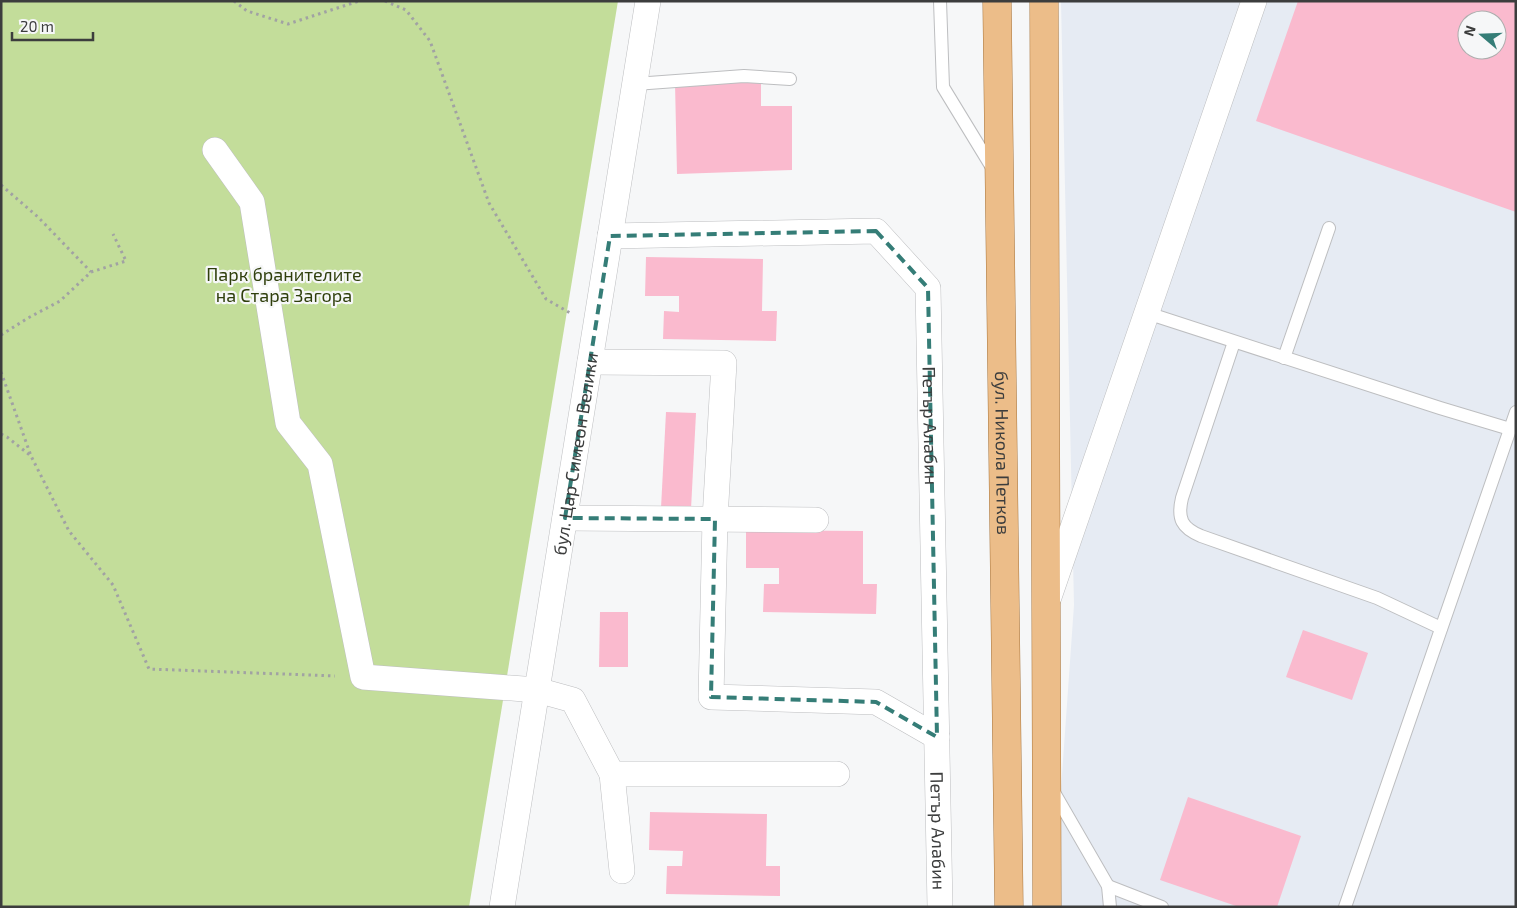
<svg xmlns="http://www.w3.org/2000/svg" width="1517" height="908" viewBox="0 0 1517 908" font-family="'Exo 2',sans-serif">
  <rect width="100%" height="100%" fill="#f6f7f8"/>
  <!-- built -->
  <path fill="#e6ebf3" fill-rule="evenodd" d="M1061,1h455v906h-458l1,-90 15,-212zM1467,20h30v30h-30z"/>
  <!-- green -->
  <path fill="#c3dd9a" d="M1,1h617l-149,906h-468z"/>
  <!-- building -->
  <g fill="#fabace" fill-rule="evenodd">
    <path d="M1298,1h218v211l-260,-91zM1467,20h30v30h-30z"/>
    <path d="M761,81v25h31v64l-115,4 -2,-91z"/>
    <path d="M646,257l117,2 -1,52h15l-1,30 -113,-2 1,-28 15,1v-16h-34z"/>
    <path d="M666,412l30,1 -5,96 -30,-1z"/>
    <path d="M746,530l117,1v53h14l-1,30 -113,-2 1,-28h15v-16h-33z"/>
    <path d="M600,612h28v55h-29z"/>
    <path d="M1303,630l65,23 -16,47 -66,-23z"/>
    <path d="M1188,797l113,39 -24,71h-38l-79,-27z"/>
    <path d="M650,812l117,2 -1,52h14v30l-114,-2 1,-28h15l1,-15 -34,-1z"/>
  </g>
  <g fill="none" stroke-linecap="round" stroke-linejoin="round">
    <defs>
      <g id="service">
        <path d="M940,1l3,86 50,82"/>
        <path d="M635,84l109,-8 46,3"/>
        <path d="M1147,313l293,95 70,21"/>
        <path d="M1234,342l-52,156c-5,21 0,30 19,38l176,62 64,30"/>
        <path d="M1284,358l45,-130"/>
        <path d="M1052,789l56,97 2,21"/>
        <path d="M1108,886l54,21"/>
        <path d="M1345,907l171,-495"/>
      </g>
      <g id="minor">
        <path d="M215,150l37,52 36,221 32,41 43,213 174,13 36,10 39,74h225"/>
        <path id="s1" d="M610,236l266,-5 52,57 12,619"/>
        <path d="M590,362l134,1 -9,156 -4,178 165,5 61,35"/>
        <path d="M565,518l251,2"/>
        <path d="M1049,597l205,-596"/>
        <path d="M612,774l10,97"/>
        <path id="s2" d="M502,907l146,-906"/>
      </g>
      <g id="primary">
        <path id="s3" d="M997,1l12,906"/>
        <path d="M1044,1l3,906"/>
      </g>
    </defs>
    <!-- service casing -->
    <use href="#service" stroke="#bdbec0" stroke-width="14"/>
    <!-- minor casing -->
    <use href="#minor" stroke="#bdbec0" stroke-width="26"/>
    <!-- primary casing -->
    <use href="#primary" stroke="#a7743b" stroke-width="29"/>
    <!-- path -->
    <g stroke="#a1a2a3" stroke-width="3" stroke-dasharray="2.5 4" stroke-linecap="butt">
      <path d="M234,1l13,10 41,13 71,-23"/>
      <path d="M385,1l21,9 24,31 59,162 57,96 26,15"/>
      <path d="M1,185l37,32 53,55"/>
      <path d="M1,335l27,-17 32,-17 31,-29 35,-11 -13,-27"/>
      <path d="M1,372l30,84"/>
      <path d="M1,434l6,3 24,19 38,75 44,54 36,84 186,7"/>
    </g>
    <!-- service -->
    <use href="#service" stroke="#fff" stroke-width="12"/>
    <!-- minor -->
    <use href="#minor" stroke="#fff" stroke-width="25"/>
    <!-- primary -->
    <use href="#primary" stroke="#ecbd89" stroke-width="28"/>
  </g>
  <!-- marked area -->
  <path fill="none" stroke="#357d77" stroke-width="4" stroke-dasharray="10 6" stroke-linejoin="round" d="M876,231l52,57 9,449 -61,-35 -165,-5 4,-178 -150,-1 45,-282z"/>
  <g text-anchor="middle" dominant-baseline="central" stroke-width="4.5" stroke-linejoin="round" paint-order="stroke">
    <!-- park labels -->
    <g font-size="18" fill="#2f3f0c" stroke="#f6f7f8">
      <text x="284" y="274">Парк бранителите<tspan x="284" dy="21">на Стара Загора</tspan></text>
    </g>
    <!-- street labels -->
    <g font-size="18" fill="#3c3d3d" stroke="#f6f7f8">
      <text stroke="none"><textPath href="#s1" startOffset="481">Петър Алабин</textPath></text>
      <text stroke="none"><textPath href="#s2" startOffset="459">бул. Цар Симеон Велики</textPath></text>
      <text stroke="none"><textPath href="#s3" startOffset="452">бул. Никола Петков</textPath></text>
      <text stroke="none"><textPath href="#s1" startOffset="886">Петър Алабин</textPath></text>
    </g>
  </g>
  <!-- border -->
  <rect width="1517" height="908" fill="none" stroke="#3c3d3d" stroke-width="5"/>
  <!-- north arrow -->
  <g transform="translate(1482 35) rotate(289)"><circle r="24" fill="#f6f7f8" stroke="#acadad"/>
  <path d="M0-4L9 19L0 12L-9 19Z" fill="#357d77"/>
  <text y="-8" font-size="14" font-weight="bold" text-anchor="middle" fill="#3c3d3d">N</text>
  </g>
  <!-- scale -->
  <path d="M12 32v8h81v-8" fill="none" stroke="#3c3d3d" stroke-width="2.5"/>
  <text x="20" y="32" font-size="15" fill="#3c3d3d" stroke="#f6f7f8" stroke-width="4" paint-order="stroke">20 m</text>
</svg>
